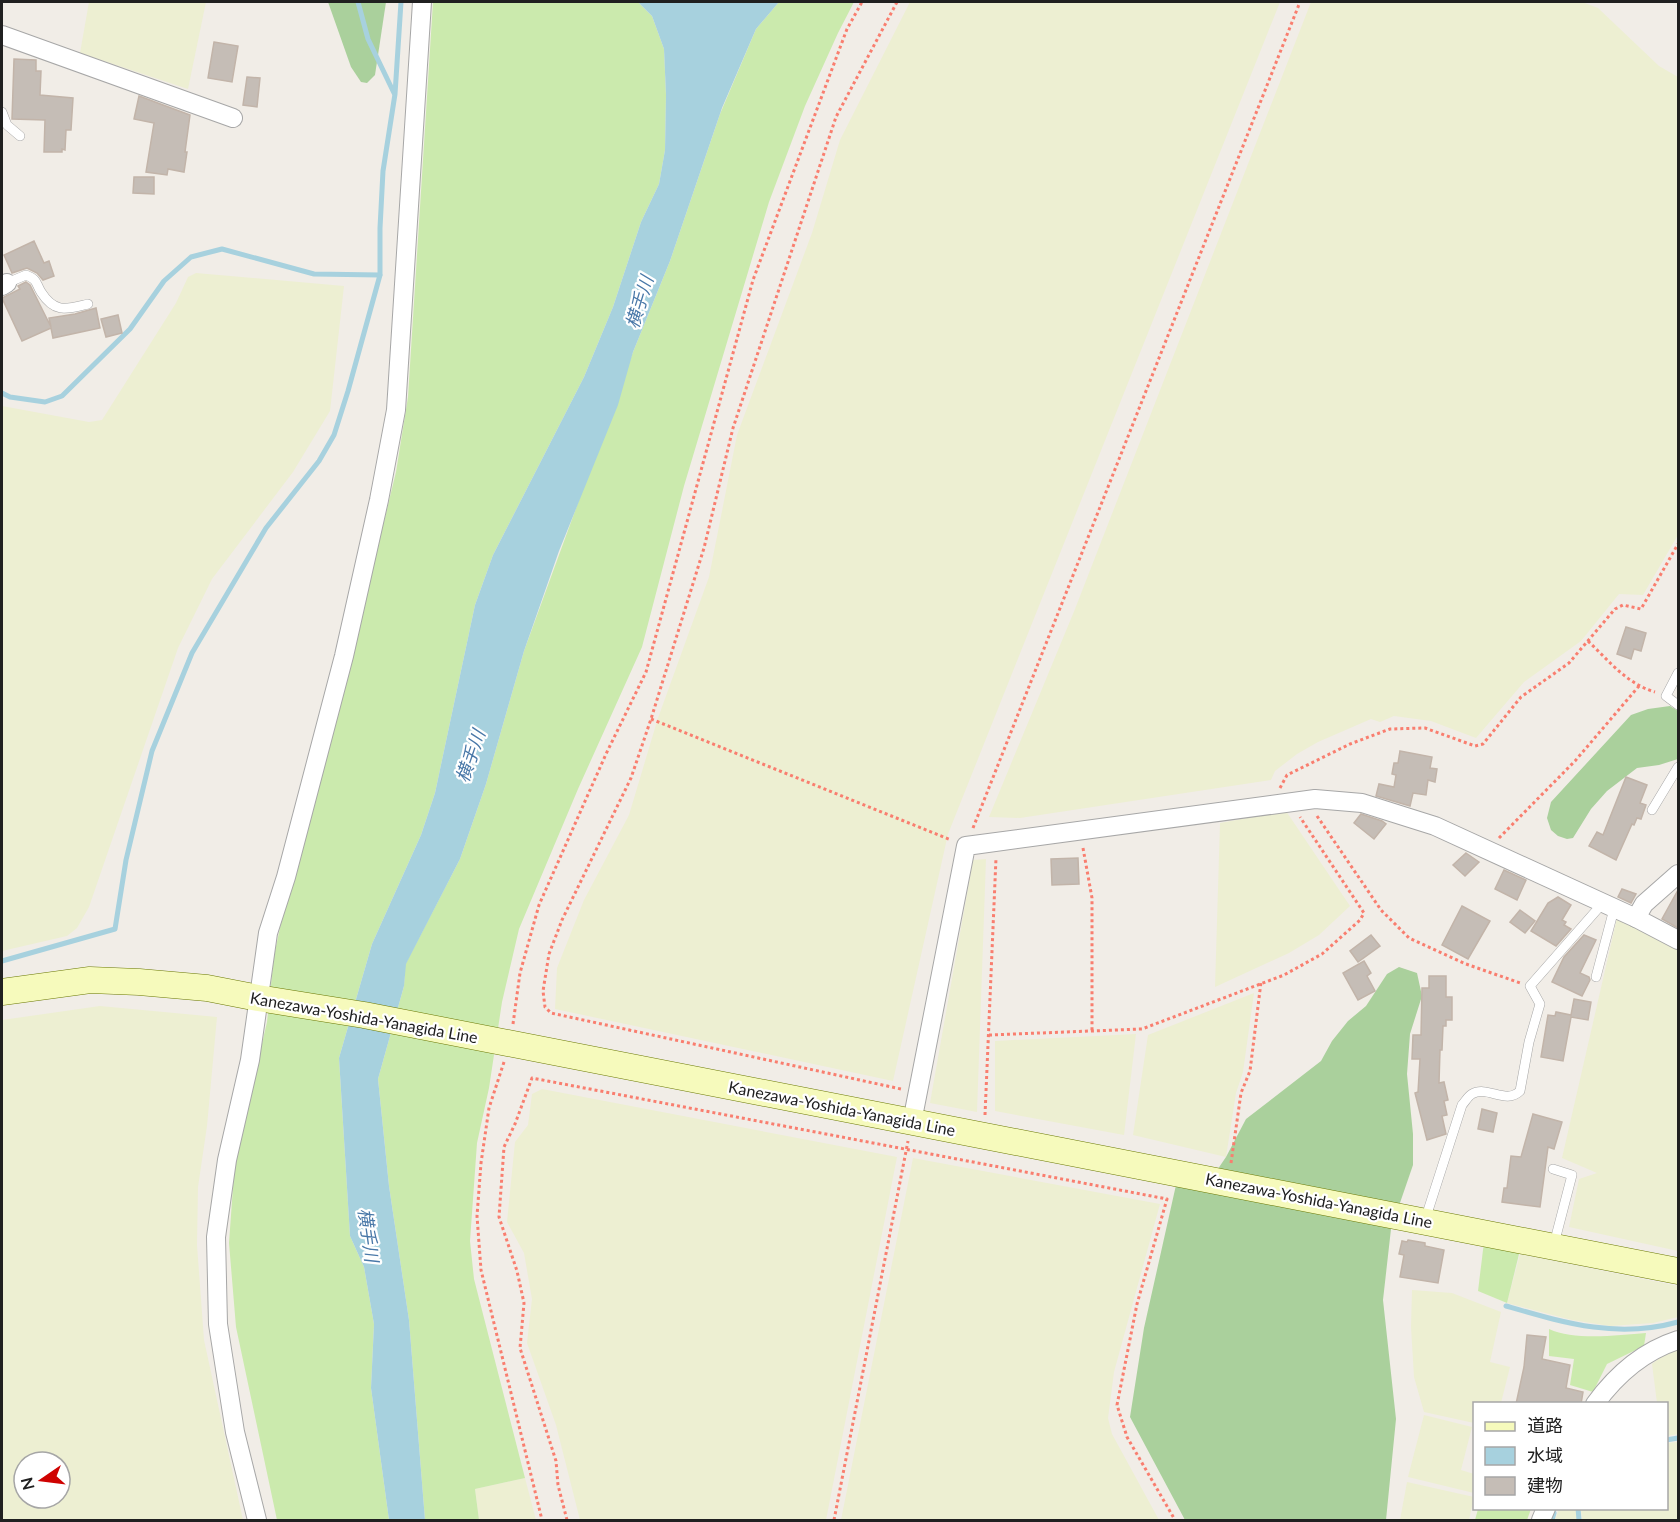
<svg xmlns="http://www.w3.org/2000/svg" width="1680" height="1522" viewBox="0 0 1680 1522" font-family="Lato,'Noto Sans JP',sans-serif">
  <rect width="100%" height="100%" fill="#f1ede7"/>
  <!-- farmland -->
  <g fill="#edefd2" fill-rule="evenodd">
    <path d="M89,2h117l-18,87 -108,-36z"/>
    <path d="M910,2h370l-332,832 -55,247 -338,-72 2,-41 27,-68 45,-85 29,-97 51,-141 28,-142 75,-202 28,-93z"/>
    <path d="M1311,2h271l16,6 61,58 19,11v458l-35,60 -24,-1 -38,47 -57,41 -48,56 -45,-17 -37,-5 -14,6 -9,-3 -53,23 -21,12 -22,17 -4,9 -251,38 -31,-1 86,-208z"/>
    <path d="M196,273l148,13 -14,125 -37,61 -81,107 -34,69 -89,259 -12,21 -10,8 -65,15v-545l87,16 13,-2 74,-117 12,-26z"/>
    <path d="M1286,811l64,95 -31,29 -30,18 -74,34 5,-164z"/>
    <path d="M986,859l-9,253 -47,-9 43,-243z"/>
    <path d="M1617,918l61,27v306l-109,-24 10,-48 18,-6 -35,-15z"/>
    <path d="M1254,993l-11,79 -7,21 -10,64 -93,-22 15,-100z"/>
    <path d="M100,1006l117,11 -10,109 -9,61 -1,58 7,95 39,180h-240l-1,-13v-487zM24,1462h36v36h-36z"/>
    <path d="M1136,1034l-12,101 -129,-24v-70z"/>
    <path d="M542,1089l355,68 -71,363h-246l-24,-95 -29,-82 5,-44 -8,-46 -17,-31 8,-80 13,-17 4,-31z"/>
    <path d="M913,1158l247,46 -46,168 -6,46 4,16 47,86h-318z"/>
    <path d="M1520,1254l158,32v31l-25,6 -43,3 -38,-6 -65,-17z"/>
    <path d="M1412,1290l40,3 49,19 -11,50 20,5 -9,36 -27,1v19l-50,-11 -10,-35 -3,-50z"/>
    <path d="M1678,1347v87l-11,2 -1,-32 -9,-1 -5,-39 13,-10z"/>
    <path d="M1424,1415l48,12 -11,43 13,4v19l-66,-16z"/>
    <path d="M1678,1442v78h-96l-1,-11 85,-1 1,-65z"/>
    <path d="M525,1478l11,42h-57l-4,-31z"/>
    <path d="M1407,1482l67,15 -5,23h-69z"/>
    <path d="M1559,1509h17l2,11h-23z"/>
  </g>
  <!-- grass -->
  <g fill="#cbeaad">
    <path d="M433,2h205l14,14 12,33 2,46 -1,55 -6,34 -18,38 -28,85 -29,70 -91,178 -18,50 -40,188 -14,42 -49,109 -33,114 11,178 14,31 10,57 -3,64 18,132h-112l-41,-193 -7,-84 6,-84 32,-137 7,-66 7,-33 78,-299 37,-152 12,-75z"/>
    <path d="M779,2h75l-16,31 -33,73 -36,96 -85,284 -42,161 -64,142 -59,140 -17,73 -13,86 -12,55 -7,98 4,38 51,199 -50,11 4,31h-54l-16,-200 -20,-134 -11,-107 26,-93 1,-21 55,-106 26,-75 38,-133 109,-299 37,-91 50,-147 36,-85z"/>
    <path d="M1484,1242l36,8 -13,53 -29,-12z"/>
    <path d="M1549,1329c26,12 69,6 97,4l-2,13 -37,18 -14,28 -23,-7 4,-26 -25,-3z"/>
    <path d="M1528,1508l3,1 -4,11h-52l3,-11z"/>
  </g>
  <!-- forest -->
  <g fill="#aad09c">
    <path d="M328,2h58l-11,73 -8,8 -6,-1 -10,-15z"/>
    <path d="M1670,706l8,5v48l-19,6 -22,3 -30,23 -16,18 -18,29 -6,1 -9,-3 -7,-6 -4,-12 4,-16 80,-87 17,-6z"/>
    <path d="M1399,967l18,6 5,23 -12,38 -3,40 6,60v31l-22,64 -8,71 13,119 -10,101h-201l-55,-103 14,-89 32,-143 27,6 23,-34 20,-38 75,-58 11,-20 16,-20 18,-15 21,-32z"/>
  </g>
  <!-- water -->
  <path fill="#a7d1de" d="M638,2h141l-23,27 -34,79 -52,153 -37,91 -15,53 -59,146 -35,100 -38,133 -26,75 -54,105 -2,22 -26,93 11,107 20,134 16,200h-36l-18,-132 3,-64 -10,-57 -14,-31 -11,-178 33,-114 49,-109 14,-42 40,-188 18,-50 91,-178 29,-70 28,-85 18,-38 6,-34 1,-55 -2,-46 -12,-33z"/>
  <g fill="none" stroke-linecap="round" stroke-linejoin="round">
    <!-- stream -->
    <g stroke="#a7d1de" stroke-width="5">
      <path d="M358,2l10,37 26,54"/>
      <path d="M2,393l8,4 35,5 17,-6 68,-67 34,-48 27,-24 31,-8 92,25 66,1"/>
      <path d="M2,961l113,-32 11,-69 26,-109 40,-98 74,-125 53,-67 15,-26 14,-44 32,-116v-47l3,-57 12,-77 6,-92"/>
      <path d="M1506,1306c59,17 111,33 172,16"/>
      <path d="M1666,1440l12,-2"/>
      <path d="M1578,1508l1,12"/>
      <path d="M1552,1520l2,-7"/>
    </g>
  </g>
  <!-- building -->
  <g fill="#c5bdb6" stroke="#c2b4a9" stroke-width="1.5">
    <path d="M214,42l24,4 -6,36 -24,-4z"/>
    <path d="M14,59l22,1v11h5l-1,24 33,3 -2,32h-5l-1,20 -3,-1v3h-18l1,-32 -33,-1z"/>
    <path d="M247,77l13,1 -3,29 -14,-2z"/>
    <path d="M139,96l51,19 -5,37h2l-3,20 -16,-3 -1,6 -21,-3 8,-49 -20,-4z"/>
    <path d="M134,177h20v17l-21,-1z"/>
    <path d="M34,241l10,22 5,-2 5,15 -11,4 -6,-7 -10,-5 -15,5 -8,-18z"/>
    <path d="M26,282l4,3 21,42 -2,-9 26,-4 21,-6 4,20 -47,10 -2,-10 -29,13 -20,-43 18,-9 -2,-3z"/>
    <path d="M118,315l4,18 -16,4 -5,-18z"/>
    <path d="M1626,627l20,6 -5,18 -7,-2 -3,10 -14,-5z"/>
    <path d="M1400,751l32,6 -2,11 7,1 -2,13 -7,-2 -2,15 -13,-2 -3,13 -34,-10 3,-12 15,3 2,-12 -4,-1 2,-11h4z"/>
    <path d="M1626,777l21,8 -7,18 6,2 -5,14 -4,-1 -3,7 -2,-1 -16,36 -27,-14 8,-14 6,3z"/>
    <path d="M1361,814l21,7 4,3 -12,15 -20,-16z"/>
    <path d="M1466,853l13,9 -14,14 -12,-11z"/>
    <path d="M1078,858l1,26 -27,1 -1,-26z"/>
    <path d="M1504,870l22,10 -9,20 -22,-11z"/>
    <path d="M1622,889l14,5 -5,9 -13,-6z"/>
    <path d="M1678,890v38l-16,-9z"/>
    <path d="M1558,897l13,8 -9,15 4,2 -2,3 7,4 -15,17 -25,-15 17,-28z"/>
    <path d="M1462,906l28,15 -22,38 -26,-14z"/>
    <path d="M1520,910l15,11 -10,12 -15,-11z"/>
    <path d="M1371,935l9,11 -22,16 -8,-11z"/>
    <path d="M1584,935l12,5 -16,33 9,4 1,3 -8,16 -30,-14 12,-25z"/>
    <path d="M1364,961l7,12 -4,3 8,15 -17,9 -15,-27z"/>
    <path d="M1429,976h17v21h6v23h-6v6h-3l-1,24h-2l-1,33 5,-1 4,18 -4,1 3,14 -5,1 4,18 -19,6 -12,-47 3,-1 2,-33h-8l1,-24h8l1,-47h7z"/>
    <path d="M1574,999l17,3 -3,18 -17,-3 -8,44 -22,-4 7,-42 7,1 1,-4 15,3z"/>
    <path d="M1482,1109l15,4 -4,19 -15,-3z"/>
    <path d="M1533,1114l29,8 -8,27 -6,-2 -8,60 -38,-5 2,-14h3l4,-32 10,1z"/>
    <path d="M1408,1240l17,3v3l19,4 -6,33 -38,-6 4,-22 -5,-1 3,-13 5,1z"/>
    <path d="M1527,1335l19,2 -4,22 28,6 -4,23 17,4 -2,12h-65l8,-37z"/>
  </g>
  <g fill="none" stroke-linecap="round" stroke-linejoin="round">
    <defs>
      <g id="lane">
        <path d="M2,112l5,13 13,11"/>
        <path d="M7,283l19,-8c12,5 9,7 15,17 14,22 26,17 47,12"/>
        <path d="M1678,673l-12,23 12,9"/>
        <path d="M1652,810l26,-43"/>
        <path d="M1596,977l18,-68"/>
        <path d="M1553,1169l19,6 -18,69"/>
        <path d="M1425,1220l37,-115c3,-3 6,-9 10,-11 15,-9 34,11 48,-3l9,-49 11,-38 -10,-18 72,-82"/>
      </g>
      <g id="street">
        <path d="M2,35l231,83"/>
        <path d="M2,286l5,-3"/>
        <path d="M1636,918l8,-14 34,-30"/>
        <path d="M912,1122l54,-276 349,-47 47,4 73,23 201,92 42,22"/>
        <path d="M1595,1404c21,-29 49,-53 83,-64"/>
        <path d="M257,1520l-22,-88 -17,-108 -2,-87 11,-77 23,-100 18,-127 18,-56 58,-221 35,-156 17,-90 26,-408"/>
        <path d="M1541,1520l5,-12"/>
      </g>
      <path id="secondary" d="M2,992l88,-12 49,2 68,6 51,10 106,17 1314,256"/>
    </defs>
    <!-- lane casing -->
    <use href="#lane" stroke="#a7a7a7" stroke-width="10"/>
    <!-- street casing -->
    <use href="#street" stroke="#a7a7a7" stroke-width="20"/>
    <!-- secondary casing -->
    <use href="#secondary" stroke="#6b7905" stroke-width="27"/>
    <!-- path -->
    <g stroke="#f97e6f" stroke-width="3" stroke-dasharray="3 3" stroke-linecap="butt">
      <path d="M897,2l-61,115 -103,311 -29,120 -53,171 -20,59 -69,142 -13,34 -6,37 2,16 6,6 350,76"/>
      <path d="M1588,641c20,19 39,43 67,51"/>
      <path d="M651,719l300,121"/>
      <path d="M1280,788l7,-13 63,-31 40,-15 35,-1 50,18 8,-2 38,-47 48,-34 46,-54 8,-4 18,4 37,-65"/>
      <path d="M1317,816l64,94 28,28 57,26 54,19"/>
      <path d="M973,828l327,-826"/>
      <path d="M1499,838l76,-77 64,-75"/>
      <path d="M1083,848l9,50v133"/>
      <path d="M513,1024l7,-51 19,-68 67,-151 40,-82 107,-392 94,-251 15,-27"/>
      <path d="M989,1035l153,-6 142,-54 38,-21 38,-34 4,-7 -64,-96"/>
      <path d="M504,1062l-15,46 -8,55 -4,53 4,54 61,250"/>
      <path d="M985,1115l11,-257"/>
      <path d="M1231,1163l10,-70 9,-22 11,-89"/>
      <path d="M567,1520l-9,-35 -2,-24 -36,-113 4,-45 -7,-32 -18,-54 5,-70 11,-23 17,-46 635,121 -30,105 -20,101 10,32 48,83"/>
      <path d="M834,1520l74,-379"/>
    </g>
    <!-- lane -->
    <use href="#lane" stroke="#fff" stroke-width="9"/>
    <!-- street -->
    <use href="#street" stroke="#fff" stroke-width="18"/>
    <!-- secondary -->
    <use href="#secondary" stroke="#f6fabc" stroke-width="26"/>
  </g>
  <g text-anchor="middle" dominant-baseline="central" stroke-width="4.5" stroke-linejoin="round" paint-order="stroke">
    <!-- street labels -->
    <g font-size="16" fill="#202020" stroke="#fff">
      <text transform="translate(364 1017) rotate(10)">Kanezawa-Yoshida-Yanagida Line</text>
      <text transform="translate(842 1108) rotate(11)">Kanezawa-Yoshida-Yanagida Line</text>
      <text transform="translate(1319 1200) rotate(11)">Kanezawa-Yoshida-Yanagida Line</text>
    </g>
    <!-- water labels -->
    <g font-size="18" font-style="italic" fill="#4978a8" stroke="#fff">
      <text transform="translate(639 302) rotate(-73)">横手川</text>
      <text transform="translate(470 756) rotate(-71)">横手川</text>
      <text transform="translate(369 1235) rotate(82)">横手川</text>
    </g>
  </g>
  <!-- border -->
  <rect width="1680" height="1522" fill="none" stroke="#202020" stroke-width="6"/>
  <!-- legend -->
  <rect x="1473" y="1402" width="195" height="108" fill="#ffffff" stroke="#a6a6a6" stroke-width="1.5"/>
  <rect x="1485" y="1422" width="30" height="9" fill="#f6fabc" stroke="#a6a6a6" stroke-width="1.5"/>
  <text x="1527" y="1432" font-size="18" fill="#202020">道路</text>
  <rect x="1485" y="1447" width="30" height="18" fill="#a7d1de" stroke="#a6a6a6" stroke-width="1.5"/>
  <text x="1527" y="1462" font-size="18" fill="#202020">水域</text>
  <rect x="1485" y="1477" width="30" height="18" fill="#c5bdb6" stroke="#a6a6a6" stroke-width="1.5"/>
  <text x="1527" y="1492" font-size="18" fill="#202020">建物</text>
  <!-- north arrow -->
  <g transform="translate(42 1480) rotate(256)"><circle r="28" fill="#ffffff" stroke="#a6a6a6" stroke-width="1.5"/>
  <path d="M0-4.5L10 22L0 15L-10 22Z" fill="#cf0201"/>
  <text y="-9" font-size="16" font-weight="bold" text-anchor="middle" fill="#202020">N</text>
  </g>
</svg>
